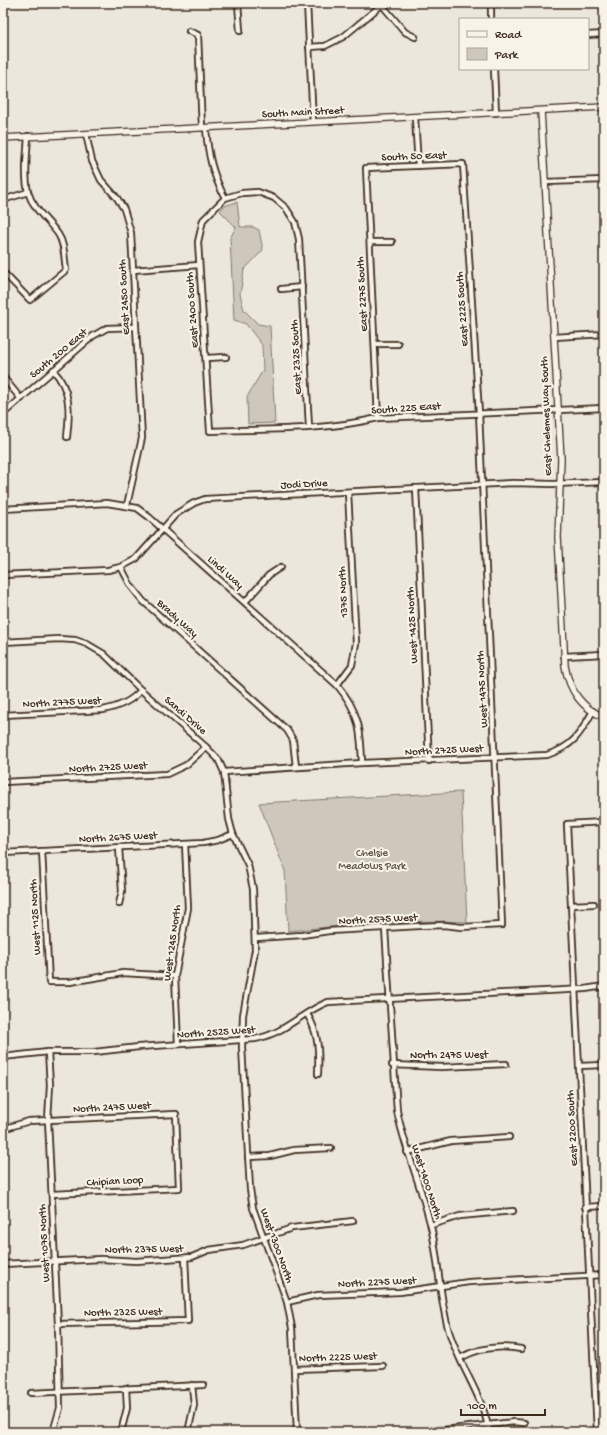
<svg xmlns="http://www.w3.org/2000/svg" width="607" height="1435" viewBox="0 0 607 1435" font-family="'Gochi Hand',sans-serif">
  <rect width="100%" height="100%" fill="#ece7dc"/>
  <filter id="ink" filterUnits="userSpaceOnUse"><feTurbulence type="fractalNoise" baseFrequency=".025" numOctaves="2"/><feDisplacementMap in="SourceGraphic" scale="8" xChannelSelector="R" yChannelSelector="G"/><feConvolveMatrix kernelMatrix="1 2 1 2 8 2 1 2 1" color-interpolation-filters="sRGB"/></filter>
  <g filter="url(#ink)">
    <!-- green -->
    <g fill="#cec8bc" stroke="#84796d">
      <path d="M237,202l3,25h13l6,3 4,20 -19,20 -4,24 4,16 14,14 12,2 5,97 -27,1 -1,-27 16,-27 -1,-25 -16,-21 -12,-4 -4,-82 6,-11 -16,-16 4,-5z"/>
      <path d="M461,792l6,130c-58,-3 -121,3 -179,9l-3,-60 -26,-68z"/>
    </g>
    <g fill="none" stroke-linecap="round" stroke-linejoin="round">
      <defs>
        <g id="minor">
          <path d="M238,3l2,28"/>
          <path d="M307,3l6,119"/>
          <path d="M491,3v16"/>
          <path d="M382,5l23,27 10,5"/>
          <path d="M189,31l9,4 4,93"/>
          <path d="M588,35l16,-1"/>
          <path d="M309,47l16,-1 18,-9 41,-34"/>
          <path d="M494,69l2,44"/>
          <path d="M415,117l3,49"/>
          <path d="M206,128c2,27 6,45 19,70"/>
          <path d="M86,134l6,27 9,19 16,18 7,11 7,24 11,205 -15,67"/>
          <path d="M545,182l59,-2"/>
          <path d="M3,200l25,-8"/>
          <path d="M370,242h22"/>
          <path d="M133,270l66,-5"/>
          <path d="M3,272l27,28 36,-30c-2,-12 -1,-26 -8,-36 -10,-14 -25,-25 -30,-42 -4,-18 -1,-38 0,-56"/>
          <path d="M281,289l21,-2"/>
          <path d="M554,337l50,-3"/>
          <path d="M375,344h23"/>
          <path d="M206,358l20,-1"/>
          <path d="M53,370c18,19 17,42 14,67"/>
          <path d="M3,377l18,22"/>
          <path d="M3,414l90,-78 14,-8 29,-1"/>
          <path d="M309,427l-10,-188 -4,-17 -9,-14 -12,-10 -16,-6 -16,1 -17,5 -22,22 -5,22 12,189c56,-2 114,0 168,-13l226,-10"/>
          <path d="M416,488l13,273"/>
          <path d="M3,509l104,-6 30,5 12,9 188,168c22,26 24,45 25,78"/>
          <path d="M121,567l10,19 12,15 144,129 6,10 3,27"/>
          <path d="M3,575l105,-5 13,-3 15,-8 40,-45 18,-11 11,-4 308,-16 40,1 51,-2"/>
          <path d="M245,602l24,-27 12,-8"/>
          <path d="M3,642l56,-3 16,1 12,4 17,10 37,36 65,57 12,12 6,13 5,47 4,15 15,31 5,24 2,61 -12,65 -1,32 8,142 3,19 34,94 5,26 5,104"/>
          <path d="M564,656l40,-2"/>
          <path d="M337,685l15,-20 4,-22 -8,-151"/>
          <path d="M3,715l100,-5c15,-3 28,-8 38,-20"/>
          <path d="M224,772l138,-9 185,-8c27,-9 33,-21 46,-44"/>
          <path d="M3,782l164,-8 19,-9 20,-18"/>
          <path d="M42,851l7,131h21l53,-9 52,3"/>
          <path d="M3,853l200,-10 15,-3 15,-6"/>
          <path d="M119,904l3,-13 -3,-43"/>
          <path d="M571,905l23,-1"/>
          <path d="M385,929l12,182c8,39 25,77 34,116 8,33 8,68 17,101 10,37 35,66 41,104"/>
          <path d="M256,938l46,-3 27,-4 90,-5 25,-1 17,2 41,-2 -23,-512 -16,-249 -97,4 12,250"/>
          <path d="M307,1014c12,19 12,38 11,60"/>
          <path d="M178,1044l-3,-68 13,-68 -3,-64"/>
          <path d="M48,1052l2,33 -2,35 10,204 2,84 -7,24"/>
          <path d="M3,1057l45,-5h46l45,-5 116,-8c29,-5 47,-27 73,-37l257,-13 19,-3"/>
          <path d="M392,1065l50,2 64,-3"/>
          <path d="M579,1066l25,-1"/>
          <path d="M3,1129l26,-8 147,-7 3,74 -127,6"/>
          <path d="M407,1152l44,-11 58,-4"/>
          <path d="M248,1157l22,-1 24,-6 37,-2"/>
          <path d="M585,1207l19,-1"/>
          <path d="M431,1225l29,-9 53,-5"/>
          <path d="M3,1264l98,-5 35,2 56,-4 17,-7 34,-5 49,-17 61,-7"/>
          <path d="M287,1302l31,-7 82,-3 69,-10 135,-7"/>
          <path d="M58,1324l130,-3 -3,-63"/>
          <path d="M460,1358c20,-11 39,-13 61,-9"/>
          <path d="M294,1369l89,-3"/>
          <path d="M31,1393l172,-8"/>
          <path d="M596,1410h8"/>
          <path d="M121,1432l6,-24 -1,-20"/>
          <path d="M188,1432l6,-27 -2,-20"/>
          <path d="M426,1432l88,-10 10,1"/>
          <path d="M597,1432l-30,-608 37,-2"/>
        </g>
        <g id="tertiary">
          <path d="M541,111l20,348 -3,78 7,129c4,23 16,42 39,51"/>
          <path d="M3,138l601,-31"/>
        </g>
      </defs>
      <!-- minor casing -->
      <use href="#minor" stroke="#3b2a1e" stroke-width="8"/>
      <!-- tertiary casing -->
      <use href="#tertiary" stroke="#3b2a1e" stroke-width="8"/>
      <!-- minor -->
      <use href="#minor" stroke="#f7f3e8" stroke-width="4.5"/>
      <!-- tertiary -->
      <use href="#tertiary" stroke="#f7f3e8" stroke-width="5.5"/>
    </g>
  </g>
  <g text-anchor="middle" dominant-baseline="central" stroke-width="4" stroke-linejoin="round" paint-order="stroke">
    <!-- street labels -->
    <g font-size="11" fill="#3b2a1e" stroke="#f7f3e8">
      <text transform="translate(303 113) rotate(-3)">South Main Street</text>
      <text transform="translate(414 157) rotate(-2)">South 50 East</text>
      <text transform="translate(363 294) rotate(-93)">East 2275 South</text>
      <text transform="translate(125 297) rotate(-93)">East 2450 South</text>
      <text transform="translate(463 309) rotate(-94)">East 2225 South</text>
      <text transform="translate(193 310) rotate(-94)">East 2400 South</text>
      <text transform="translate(59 354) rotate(-40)">South 200 East</text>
      <text transform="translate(297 357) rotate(-93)">East 2325 South</text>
      <text transform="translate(406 409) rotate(-4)">South 225 East</text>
      <text transform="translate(547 416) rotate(-92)">East Chelemes Way South</text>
      <text transform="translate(304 485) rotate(-3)">Jodi Drive</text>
      <text transform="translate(225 573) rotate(42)">Lindi Way</text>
      <text transform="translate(344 592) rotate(-93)">1375 North</text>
      <text transform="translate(177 619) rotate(42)">Brady Way</text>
      <text transform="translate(413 625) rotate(-93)">West 1425 North</text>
      <text transform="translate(483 689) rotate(-93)">West 1475 North</text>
      <text transform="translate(62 703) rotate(-3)">North 2775 West</text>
      <text transform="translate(185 716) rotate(41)">Sandi Drive</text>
      <text transform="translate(444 751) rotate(-3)">North 2725 West</text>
      <text transform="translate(108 768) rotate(-3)">North 2725 West</text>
      <text transform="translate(118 838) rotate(-3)">North 2675 West</text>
      <text transform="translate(36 917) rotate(-93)">West 1125 North</text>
      <text transform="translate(378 920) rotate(-3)">North 2575 West</text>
      <text transform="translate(173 943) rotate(-82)">West 1245 North</text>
      <text transform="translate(216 1033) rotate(-4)">North 2525 West</text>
      <text x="449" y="1056">North 2475 West</text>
      <text transform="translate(112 1108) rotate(-3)">North 2475 West</text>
      <text transform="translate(573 1128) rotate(-93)">East 2200 South</text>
      <text transform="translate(115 1182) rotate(-3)">Chipian Loop</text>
      <text transform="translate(426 1182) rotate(72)">West 1400 North</text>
      <text transform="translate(45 1243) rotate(-93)">West 1075 North</text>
      <text transform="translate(276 1246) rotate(70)">West 1300 North</text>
      <text transform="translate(144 1250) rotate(-1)">North 2375 West</text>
      <text transform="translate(377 1283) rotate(-3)">North 2275 West</text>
      <text transform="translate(123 1313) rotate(-1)">North 2325 West</text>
      <text transform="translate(338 1358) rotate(-2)">North 2225 West</text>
    </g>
    <!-- park labels -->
    <g font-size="11" fill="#605246" stroke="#f7f3e8">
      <text x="372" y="854">Chelsie<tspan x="372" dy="13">Meadows Park</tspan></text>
    </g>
  </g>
  <!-- margin -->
  <rect width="607" height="1435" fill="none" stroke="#f7f3e8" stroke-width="16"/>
  <rect x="8" y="8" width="591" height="1419" fill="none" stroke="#3b2a1e" stroke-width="1.5" filter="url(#ink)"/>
  <!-- legend -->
  <rect x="459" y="18" width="130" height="52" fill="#f7f3e8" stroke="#aca397"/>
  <rect x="467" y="31" width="20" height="6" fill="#f7f3e8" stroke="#aca397"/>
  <text x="495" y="38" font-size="12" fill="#3b2a1e">Road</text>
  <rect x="467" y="48" width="20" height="12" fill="#cec8bc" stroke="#aca397"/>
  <text x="495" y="58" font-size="12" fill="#3b2a1e">Park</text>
  <!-- scale -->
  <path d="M461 1409v6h84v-6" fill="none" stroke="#3b2a1e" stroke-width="2"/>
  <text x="467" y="1409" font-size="12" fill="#3b2a1e" stroke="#f7f3e8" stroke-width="3" paint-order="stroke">100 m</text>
</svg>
